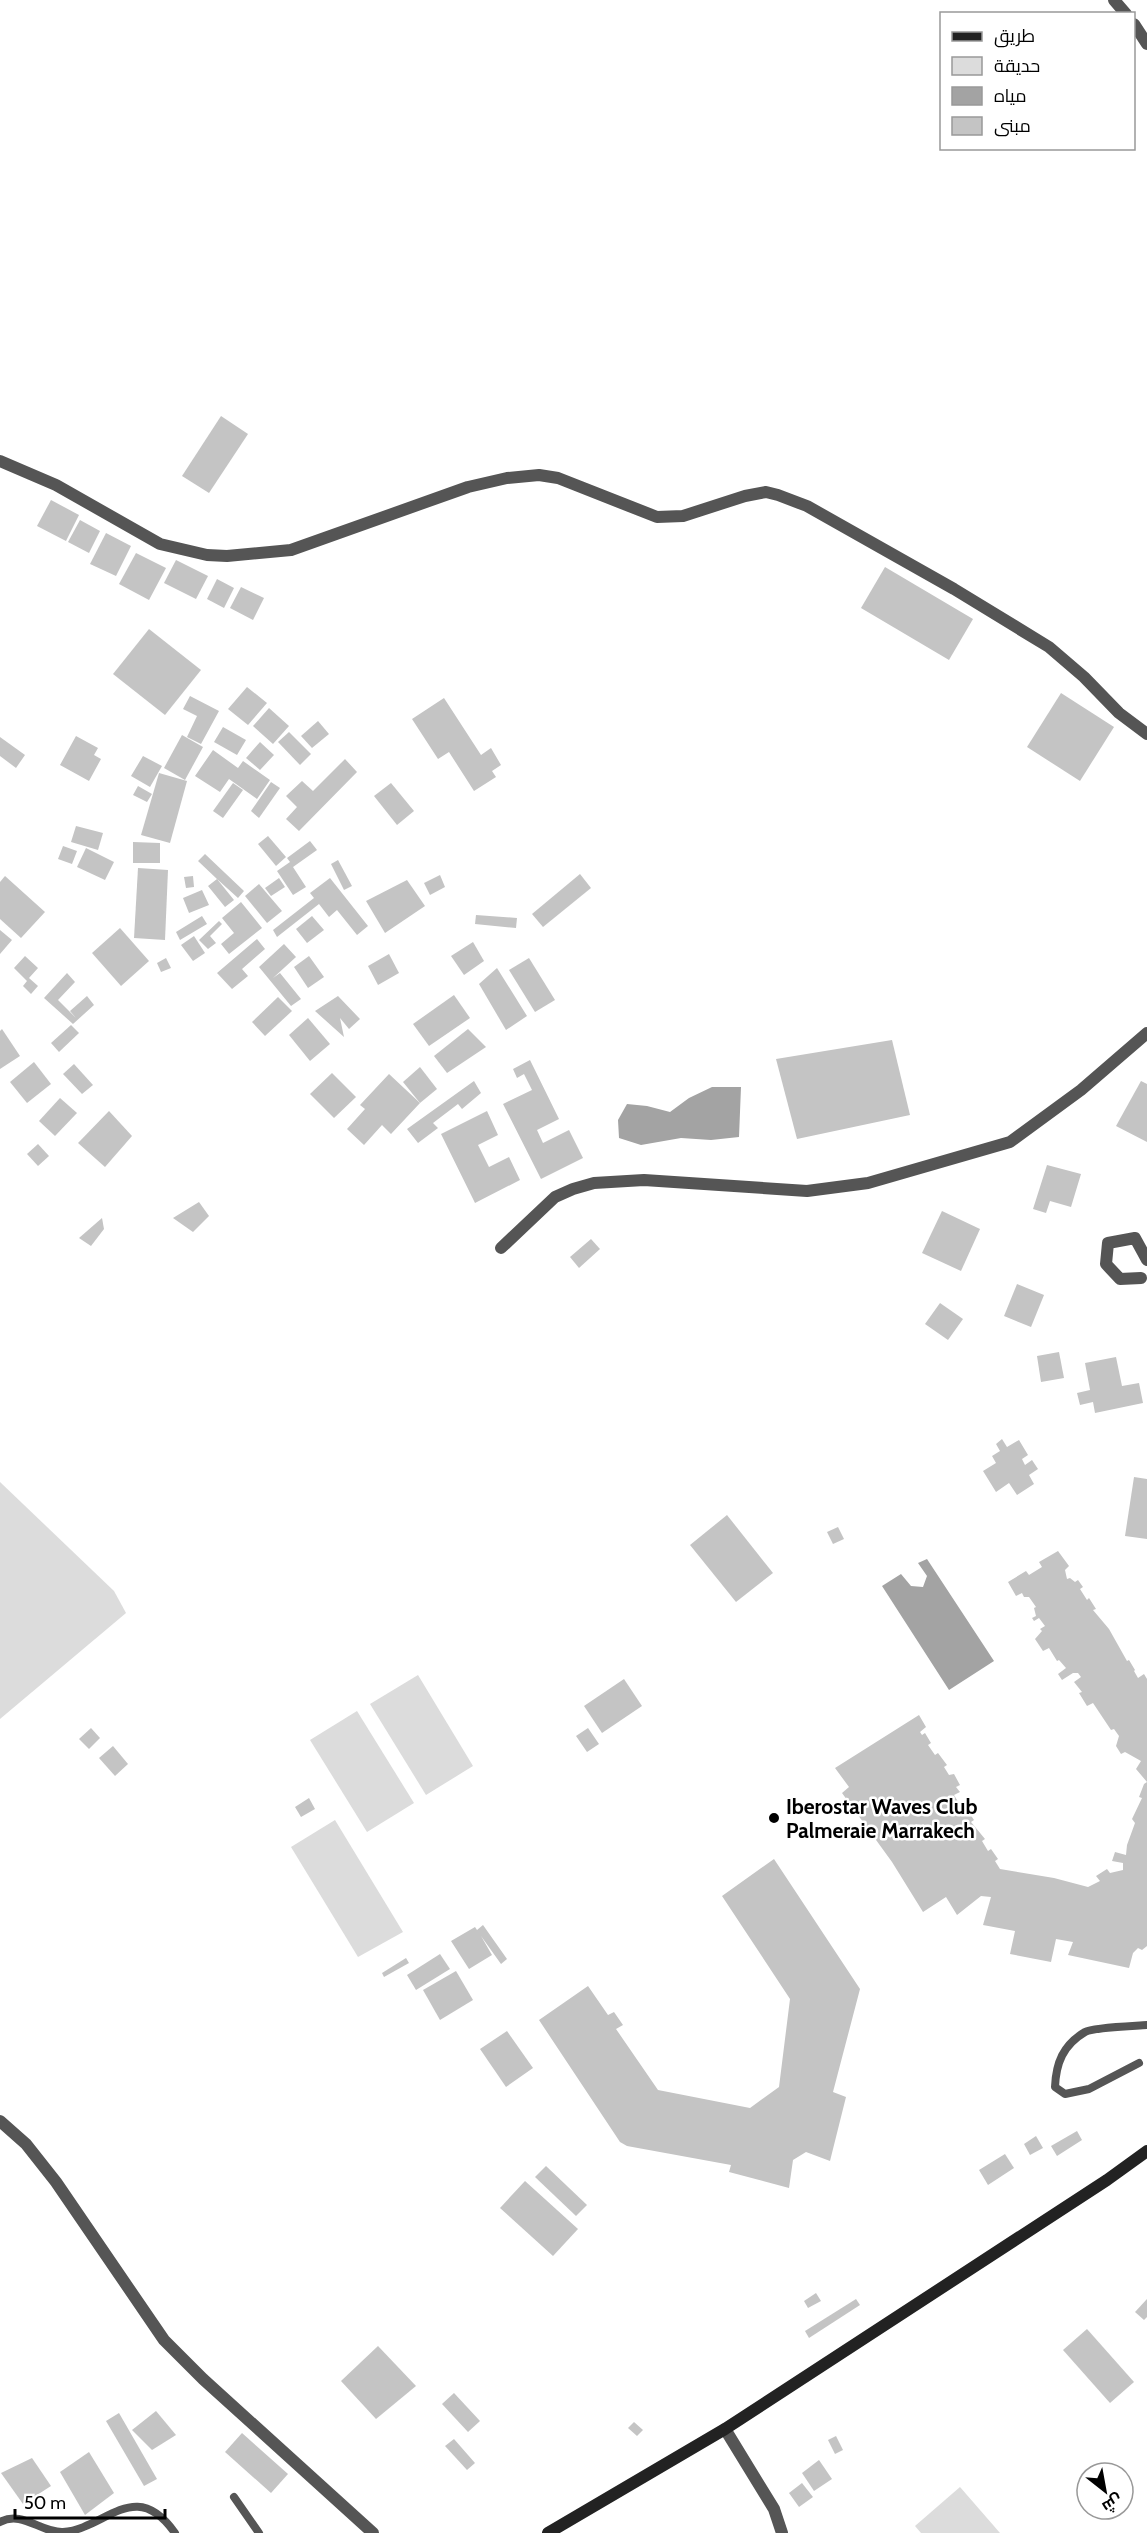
<svg xmlns="http://www.w3.org/2000/svg" width="1147" height="2533" viewBox="0 0 1147 2533" font-family="Cabin,Cairo,sans-serif">
  <rect width="100%" height="100%" fill="#fff"/>
  <!-- green -->
  <g fill="#dcdcdc">
    <path d="M0,1482l114,109 12,22 -126,106z"/>
    <path d="M418,1675l55,91 -47,29 -56,-91z"/>
    <path d="M357,1711l57,92 -47,29 -57,-92z"/>
    <path d="M335,1820l68,112 -45,25 -67,-110z"/>
    <path d="M960,2487l40,46h-79l-6,-7z"/>
  </g>
  <!-- water -->
  <g fill="#a3a3a3">
    <path d="M712,1087h29l-2,50 -28,3 -30,-2 -40,7 -22,-7 -1,-18 9,-16 20,2 23,6 19,-14z"/>
    <path d="M927,1559l67,102 -45,29 -67,-104 19,-12 10,12 12,1 4,-11 -9,-13z"/>
  </g>
  <!-- building -->
  <g fill="#c4c4c4">
    <path d="M221,416l27,18 -39,59 -27,-17z"/>
    <path d="M51,500l28,15 -13,26 -29,-15z"/>
    <path d="M80,520l20,11 -11,22 -21,-11z"/>
    <path d="M106,533l25,13 -15,30 -26,-12z"/>
    <path d="M136,553l30,15 -17,32 -30,-16z"/>
    <path d="M176,560l32,16 -12,23 -32,-16z"/>
    <path d="M885,567l88,52 -24,41 -88,-52z"/>
    <path d="M217,579l17,9 -10,20 -17,-9z"/>
    <path d="M241,587l23,11 -11,22 -23,-12z"/>
    <path d="M149,629l52,41 -36,45 -52,-41z"/>
    <path d="M247,687l20,16 -19,22 -20,-16z"/>
    <path d="M1061,693l53,34 -34,54 -53,-34z"/>
    <path d="M190,696l29,15 -18,33 -14,-7 10,-21 -14,-7z"/>
    <path d="M444,698l37,57 10,-7 10,17 -9,6 4,6 -22,14 -25,-39 -11,7 -26,-40z"/>
    <path d="M269,708l20,18 -16,18 -20,-18z"/>
    <path d="M318,721l11,13 -17,14 -11,-12z"/>
    <path d="M223,727l23,13 -9,15 -23,-13z"/>
    <path d="M289,732l22,22 -11,11 -22,-23z"/>
    <path d="M182,735l21,12 -18,33 -21,-12z"/>
    <path d="M76,736l22,12 -4,7 7,4 -12,22 -29,-16z"/>
    <path d="M0,737l25,18 -9,13 -16,-12z"/>
    <path d="M260,742l14,13 -14,15 -14,-12z"/>
    <path d="M213,750l25,18 5,-7 27,19 -13,19 -28,-20 -9,13 -25,-16z"/>
    <path d="M143,756l19,10 -12,21 -19,-11z"/>
    <path d="M345,759l12,13 -58,59 -13,-12 11,-12 -11,-11 16,-15 11,10z"/>
    <path d="M159,773l28,8 -17,62 -29,-8z"/>
    <path d="M271,782l9,6 -21,30 -8,-7z"/>
    <path d="M233,783l10,7 -20,28 -10,-7z"/>
    <path d="M391,783l23,28 -17,14 -23,-29z"/>
    <path d="M138,786l14,8 -5,8 -14,-7z"/>
    <path d="M76,826l27,7 -5,17 -27,-8z"/>
    <path d="M268,836l18,21 -10,9 -18,-22z"/>
    <path d="M310,841l7,9 -24,17 13,20 -13,8 -16,-24 13,-9 -3,-4z"/>
    <path d="M133,842l27,1v20h-27z"/>
    <path d="M63,846l14,5 -5,13 -14,-5z"/>
    <path d="M86,848l28,14 -9,18 -28,-13z"/>
    <path d="M205,854l39,37 -6,7 -21,-19 17,21 -9,7 -17,-21 9,-7 -19,-18z"/>
    <path d="M338,860l14,26 -8,4 -13,-26z"/>
    <path d="M138,868l30,2 -3,70 -31,-2z"/>
    <path d="M580,874l11,14 -48,39 -11,-13z"/>
    <path d="M440,875l5,12 -15,8 -6,-12z"/>
    <path d="M5,876l40,36 -24,26 -21,-19v-37z"/>
    <path d="M193,876l1,11 -8,1 -2,-11z"/>
    <path d="M279,878l6,9 -14,9 -6,-8z"/>
    <path d="M330,878l38,48 -11,9 -20,-25 -8,7 -10,-13 -42,33 -4,-7 41,-32 -4,-5z"/>
    <path d="M407,880l18,26 -40,27 -19,-32z"/>
    <path d="M259,884l23,27 -15,12 -22,-27z"/>
    <path d="M202,890l7,15 -20,8 -6,-15z"/>
    <path d="M241,902l21,26 -33,26 -8,-10 13,-11 -12,-15z"/>
    <path d="M476,915l41,3 -1,10 -41,-4z"/>
    <path d="M202,916l5,8 -27,16 -4,-8z"/>
    <path d="M312,916l12,14 -17,13 -11,-14z"/>
    <path d="M219,921l3,3 -12,12 6,7 -8,6 -9,-9z"/>
    <path d="M120,928l29,33 -28,25 -29,-33z"/>
    <path d="M0,930l12,10 -12,14z"/>
    <path d="M194,936l11,17 -12,8 -12,-16z"/>
    <path d="M257,939l8,10 -23,20 6,7 -16,13 -15,-16z"/>
    <path d="M473,942l11,19 -20,14 -13,-19z"/>
    <path d="M284,944l12,13 -23,21 7,-5 21,26 -10,7 -32,-39z"/>
    <path d="M389,954l10,19 -21,12 -10,-19z"/>
    <path d="M25,956l13,12 -9,10 9,8 -7,8 -8,-8 4,-5 -13,-13z"/>
    <path d="M309,956l15,21 -16,11 -14,-21z"/>
    <path d="M166,958l5,10 -10,4 -4,-9z"/>
    <path d="M529,958l26,42 -20,12 -26,-42z"/>
    <path d="M497,968l30,48 -21,14 -27,-46z"/>
    <path d="M67,973l8,9 -17,18 18,18 -6,-7 17,-15 7,9 -21,19 -29,-26z"/>
    <path d="M454,995l16,23 -41,28 -16,-22z"/>
    <path d="M338,996l22,23 -11,10 -9,-11 4,19 -29,-26z"/>
    <path d="M278,997l14,14 -27,25 -13,-14z"/>
    <path d="M308,1018l22,26 -20,17 -21,-26z"/>
    <path d="M71,1025l8,8 -20,19 -8,-9z"/>
    <path d="M2,1029l18,27 -20,13v-38z"/>
    <path d="M468,1029l18,18 -39,26 -13,-17z"/>
    <path d="M892,1040l18,75 -113,24 -21,-80z"/>
    <path d="M530,1060l29,59 -22,11 6,13 26,-13 14,28 -42,21 -38,-75 29,-14 -8,-16 -7,4 -4,-9z"/>
    <path d="M34,1062l17,22 -24,19 -17,-21z"/>
    <path d="M74,1064l19,21 -11,9 -19,-20z"/>
    <path d="M420,1067l17,22 -17,14 -17,-21z"/>
    <path d="M332,1073l24,24 -22,21 -24,-24z"/>
    <path d="M389,1074l31,29 -29,31 -9,-9 -18,20 -17,-16 18,-20 -5,-4z"/>
    <path d="M474,1081l7,12 -19,16 -4,-5 -25,19 5,5 -20,15 -11,-14z"/>
    <path d="M1141,1081l6,3v58l-31,-16z"/>
    <path d="M60,1098l17,15 -22,23 -16,-15z"/>
    <path d="M109,1111l23,25 -27,31 -27,-24z"/>
    <path d="M487,1111l11,24 -20,10 11,22 20,-10 11,23 -45,23 -34,-69z"/>
    <path d="M38,1144l11,12 -11,10 -11,-12z"/>
    <path d="M1047,1165l34,9 -10,33 -21,-6 -4,12 -13,-4z"/>
    <path d="M199,1202l10,14 -16,16 -20,-14z"/>
    <path d="M942,1211l38,18 -19,42 -39,-18z"/>
    <path d="M102,1218l2,11 -13,17 -12,-8z"/>
    <path d="M591,1239l9,10 -21,19 -9,-11z"/>
    <path d="M1017,1284l27,11 -13,32 -27,-11z"/>
    <path d="M940,1303l23,16 -15,21 -23,-16z"/>
    <path d="M1059,1352l5,26 -23,4 -4,-26z"/>
    <path d="M1116,1357l6,29 17,-3 4,20 -48,10 -2,-11 -13,3 -3,-12 13,-3 -5,-27z"/>
    <path d="M1002,1439l5,8 12,-7 9,15 -6,4 3,6 7,-5 6,9 -9,6 5,9 -17,11 -8,-12 -13,9 -13,-21 13,-8 -4,-7 8,-5 -4,-7z"/>
    <path d="M1134,1477l13,2v60l-22,-3z"/>
    <path d="M727,1515l46,58 -37,29 -46,-57z"/>
    <path d="M838,1527l6,12 -11,5 -6,-12z"/>
    <path d="M1058,1551l11,15 -4,4 2,9 3,-1 5,4 3,-2 5,7 -3,2 7,11 2,-2 7,11 -3,1 16,19 18,32 2,-1 6,10 -1,1 4,7 6,-4 3,5v103l-11,-13 5,-8 -16,-9 -4,2 -5,-8 3,-10 -5,-7 -3,1 -18,-27 -6,3 -8,-13 3,-1 -8,-10 7,-5 -3,-4h-5l-11,7 -4,-6 8,-6 -7,-8 -2,1 -8,-13 -6,3 -8,-12 7,-8 -2,-2 5,-3 -6,-8 -5,3 -2,-3 4,-2 -2,-8 2,-1 -7,-10h-5l-2,-4 -6,3 -8,-14 18,-11 3,4 13,-8 -3,-5z"/>
    <path d="M624,1679l18,27 -40,27 -18,-27z"/>
    <path d="M919,1715l7,12 -6,5 2,3 3,-2 6,10 -3,2 7,10 3,-2 9,12 -3,2 5,8 5,-1 6,11 -4,2 4,5 -6,3 9,15 3,-2 8,12 -3,2 14,17 -3,2 6,10 3,-2 7,10 -3,2 5,8 54,9 34,9 12,-6 -4,-5 11,-7 3,4 13,-3v-7l-11,-2 3,-9 11,3 1,-10 8,-22 -3,-4 10,-21 -3,-1 5,-13 3,-2v164l-5,4 -4,-2 -5,5 -4,15 -61,-13 5,-13 -17,-3 -5,23 -41,-8 5,-23 -32,-6 8,-28 -10,-1 -24,19 -11,-18 -23,15 -31,-50 -50,-69 7,-6 -14,-19z"/>
    <path d="M91,1728l9,10 -11,11 -10,-10z"/>
    <path d="M588,1728l11,16 -12,8 -11,-16z"/>
    <path d="M113,1746l15,18 -13,12 -16,-18z"/>
    <path d="M309,1798l6,11 -14,8 -6,-10z"/>
    <path d="M774,1859l86,130 -27,103 13,5 -16,64 -24,-9 -13,8 -4,28 -60,-16 2,-7 -104,-19 -7,-4 -81,-122 49,-34 20,29 6,-3 9,13 -7,4 42,61 92,18 29,-21 11,-88 -68,-103z"/>
    <path d="M483,1925l24,34 -6,5 -20,-28 11,19 -23,14 -18,-28 24,-14 2,3z"/>
    <path d="M440,1954l10,15 -34,21 -9,-15z"/>
    <path d="M406,1958l3,5 -25,14 -2,-4z"/>
    <path d="M456,1971l17,29 -33,20 -17,-30z"/>
    <path d="M507,2031l26,37 -27,19 -26,-38z"/>
    <path d="M1077,2131l5,9 -25,16 -6,-10z"/>
    <path d="M1036,2136l7,12 -13,7 -6,-11z"/>
    <path d="M1005,2154l9,14 -26,17 -9,-15z"/>
    <path d="M546,2166l41,39 -11,11 -41,-39z"/>
    <path d="M525,2181l53,48 -25,27 -53,-48z"/>
    <path d="M816,2293l5,8 -13,7 -4,-7z"/>
    <path d="M856,2299l4,6 -51,33 -4,-7z"/>
    <path d="M1147,2299v18l-3,3 -9,-8z"/>
    <path d="M1087,2329l47,53 -24,21 -47,-53z"/>
    <path d="M378,2346l38,40 -40,33 -35,-38z"/>
    <path d="M454,2393l26,28 -12,11 -26,-28z"/>
    <path d="M156,2411l20,24 -24,15 -20,-20z"/>
    <path d="M119,2413l38,66 -13,7 -38,-65z"/>
    <path d="M634,2422l9,8 -6,6 -9,-8z"/>
    <path d="M242,2433l46,41 -17,19 -46,-41z"/>
    <path d="M836,2436l7,14 -8,4 -7,-14z"/>
    <path d="M454,2439l21,24 -8,7 -22,-24z"/>
    <path d="M89,2452l25,41 -29,22 -25,-43z"/>
    <path d="M32,2458l19,28 -28,18 -22,-31z"/>
    <path d="M819,2460l13,19 -18,12 -12,-18z"/>
    <path d="M802,2483l11,14 -14,10 -10,-14z"/>
  </g>
  <g fill="none" stroke-linecap="round" stroke-linejoin="round">
    <!-- lane -->
    <g stroke="#555" stroke-width="8">
      <path d="M1139,2063l-50,26 -24,5 -10,-7c1,-24 8,-42 30,-55 9,-5 49,-6 62,-7"/>
      <path d="M234,2497l25,36"/>
      <path d="M0,2522c22,-12 41,11 63,10 43,-3 72,-56 112,1"/>
    </g>
    <!-- street -->
    <g stroke="#555" stroke-width="12">
      <path d="M1114,0l12,14"/>
      <path d="M1134,24l13,20"/>
      <path d="M0,461l56,24 104,59 47,11 20,1 64,-6 177,-63 39,-9 32,-3 19,3 99,39 26,-1 62,-20 21,-4 12,3 29,11 147,83 95,58 35,30 35,36 28,21"/>
      <path d="M501,1248l54,-51 18,-8 21,-6 50,-3 163,11 61,-8 142,-41 71,-52 66,-57"/>
      <path d="M1141,1278l-21,1 -14,-15 2,-21 27,-5 12,22"/>
      <path d="M0,2121l26,23 30,38 108,158 39,39 170,154"/>
      <path d="M725,2429l49,80 8,24"/>
    </g>
    <!-- secondary -->
    <path stroke="#222" stroke-width="12" d="M548,2533l177,-104 382,-249 40,-29"/>
  </g>
  <!-- markers -->
  <circle fill="#000" stroke="#fff" stroke-width="2" cx="774" cy="1818" r="6"/>
  <g text-anchor="middle" dominant-baseline="central" stroke-width="5" stroke-linejoin="round" paint-order="stroke">
    <!-- poi labels -->
    <g font-size="21" font-weight="bold" fill="#000" stroke="#fff" text-anchor="start">
      <text x="786" y="1806">Iberostar Waves Club<tspan x="786" dy="24">Palmeraie Marrakech</tspan></text>
    </g>
  </g>
  <!-- legend -->
  <rect x="940" y="12" width="195" height="138" fill="#ffffff" stroke="#999999" stroke-width="1.5"/>
  <rect x="952" y="32" width="30" height="9" fill="#222222" stroke="#999999" stroke-width="1.5"/>
  <text x="994" y="42" font-size="18" fill="#000000">طريق</text>
  <rect x="952" y="57" width="30" height="18" fill="#dcdcdc" stroke="#999999" stroke-width="1.5"/>
  <text x="994" y="72" font-size="18" fill="#000000">حديقة</text>
  <rect x="952" y="87" width="30" height="18" fill="#a3a3a3" stroke="#999999" stroke-width="1.5"/>
  <text x="994" y="102" font-size="18" fill="#000000">مياه</text>
  <rect x="952" y="117" width="30" height="18" fill="#c4c4c4" stroke="#999999" stroke-width="1.5"/>
  <text x="994" y="132" font-size="18" fill="#000000">مبنى</text>
  <!-- north arrow -->
  <g transform="translate(1105 2491) rotate(149)"><circle r="28" fill="#ffffff" stroke="#999999" stroke-width="1.5"/>
  <path d="M0-4.5L10 22L0 15L-10 22Z" fill="#000000"/>
  <text y="-9" font-size="16" font-weight="bold" text-anchor="middle" fill="#000000">ش</text>
  </g>
  <!-- scale -->
  <path d="M15 2509v9h150v-9" fill="none" stroke="#000000" stroke-width="3"/>
  <text x="24" y="2509" font-size="18" fill="#000000" stroke="#ffffff" stroke-width="4.5" paint-order="stroke">50 m</text>
</svg>
